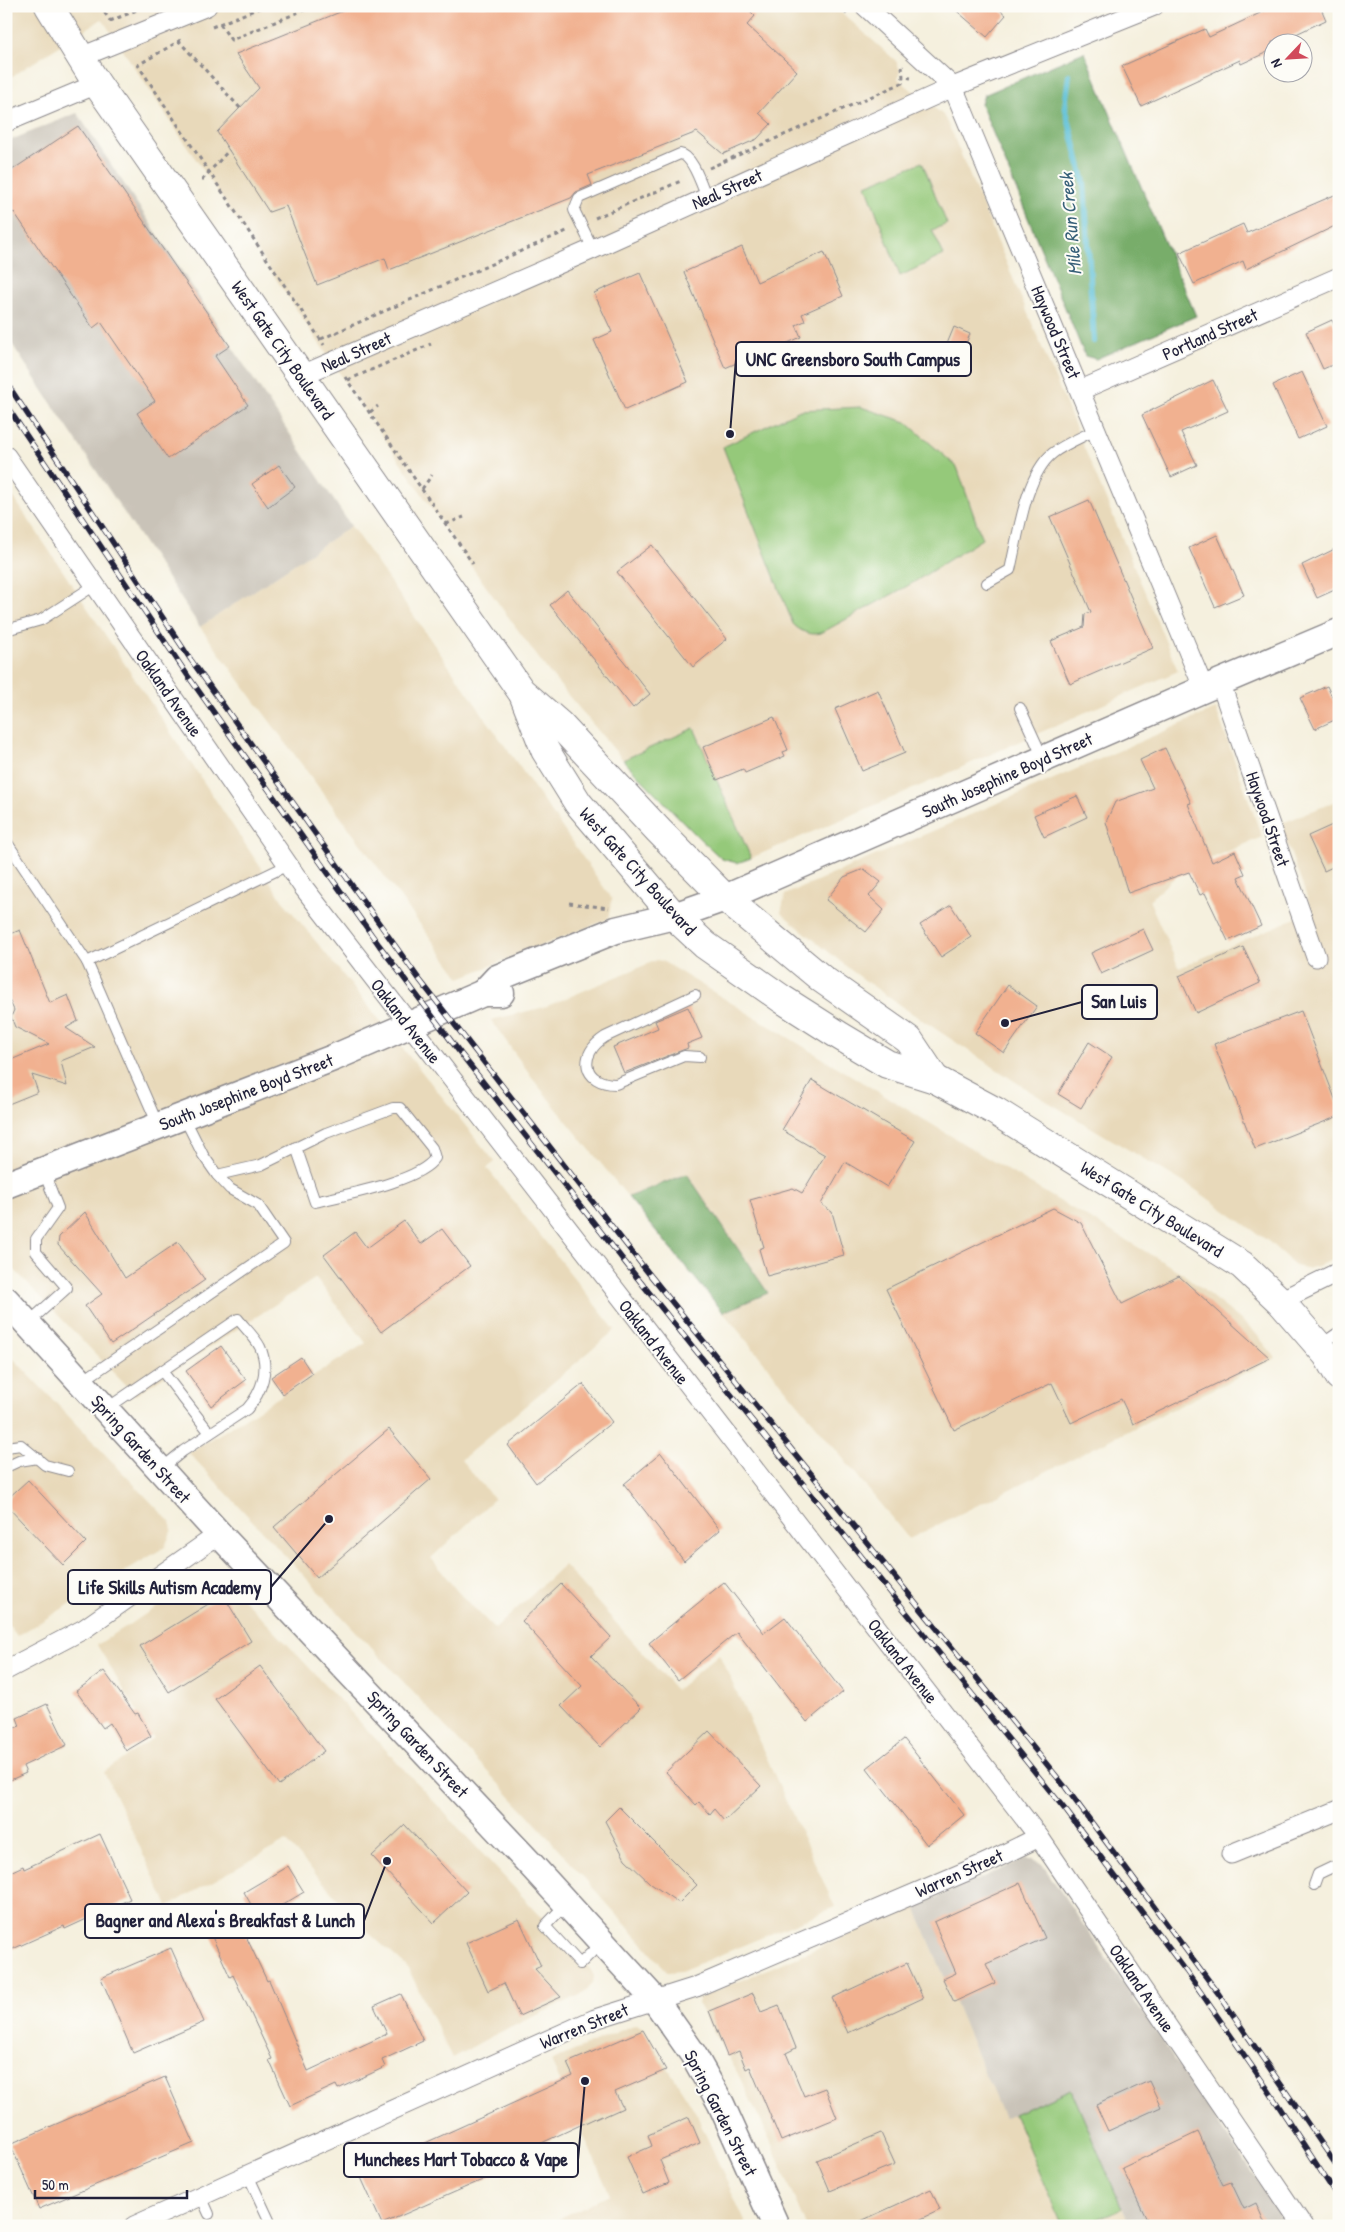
<svg xmlns="http://www.w3.org/2000/svg" width="1345" height="2232" viewBox="0 0 1345 2232" font-family="'Patrick Hand',sans-serif">
  <rect width="100%" height="100%" fill="#fdfcf7"/>
  <filter id="ink" filterUnits="userSpaceOnUse"><feTurbulence type="fractalNoise" baseFrequency=".02" numOctaves="2"/><feDisplacementMap in="SourceGraphic" scale="10" xChannelSelector="R" yChannelSelector="G"/><feConvolveMatrix kernelMatrix="1 2 1 2 8 2 1 2 1" color-interpolation-filters="sRGB"/></filter>
  <filter id="wash" filterUnits="userSpaceOnUse"><feTurbulence type="fractalNoise" baseFrequency=".0096" numOctaves="4" result="noise"/><feDisplacementMap in="SourceGraphic" scale="20" xChannelSelector="R" yChannelSelector="G"/><feGaussianBlur stdDeviation="1.12" result="paint"/><feColorMatrix in="noise" values="0 0 0 0 0 0 0 0 0 0 0 0 0 0 0 0 0 1.4 0 .05"/><feComposite in="paint" operator="in"/></filter>
  <g filter="url(#wash)">
    <rect width="100%" height="100%" fill="#f5f0de"/>
    <!-- built -->
    <g fill="#e8d9ba">
      <path d="M6,6h828l62,55 4,9 -2,9 45,36 6,11 229,545 -256,114 -171,73 -57,-129 -71,31 -72,-85 -77,-105 -159,-233 -213,-318 -96,61z"/>
      <path d="M6,486l277,415 212,261 -8,6 128,162 -154,130 33,39 -63,59 26,33 38,38 69,-64 112,125 43,-36 116,253 -154,64 -13,1 -139,-156 -340,-363 177,-110 -50,-65 -181,117 -129,-134z"/>
      <path d="M351,526l261,373 -4,20 -148,59 -260,-351z"/>
      <path d="M1216,709l46,128 -80,34 -33,29 30,68 133,-57 -32,-87 59,-24v458l-28,10 -6,1 -9,-3 -28,-25 -75,-53 -165,-98 -127,-84 -49,-35 -71,-58 4,-18 6,-3z"/>
      <path d="M657,960l5,1 360,218 160,94 70,56 24,29 -367,181 -186,-227 44,-19 -81,-119 -58,23 -92,-114 -45,-63 54,-13z"/>
      <path d="M6,1351l164,171 2,7 -7,18 -148,89 -11,-15z"/>
      <path d="M215,1570l74,76 301,323 4,7 -1,8 -11,10 -90,42 -40,22 -44,-90 -39,-35 -83,-92 -118,65 -64,-134 49,-34 -56,-93z"/>
      <path d="M915,1907l89,211 10,-4 48,112h-256l-36,-86 -34,-70 -38,-65 1,-7z"/>
      <path d="M636,2024l7,4 52,83 52,115h-205l68,-31 -59,-134z"/>
      <path d="M1122,2208l8,18h-48z"/>
    </g>
    <!-- industrial -->
    <g fill="#c9c3b8">
      <path d="M77,113l274,413 -151,101 -194,-292v-193z"/>
      <path d="M1025,1859h9l8,5 246,362h-158l-59,-137 -67,30 -89,-212z"/>
    </g>
    <!-- green -->
    <g fill="#95c97a" stroke="#5c765a">
      <path d="M922,162l25,62 -15,6 12,25 -44,21 -34,-91z"/>
      <path d="M861,407l45,15 51,45 25,72 -71,45 -90,49c-10,3 -20,-1 -28,-9l-70,-177 77,-37z"/>
      <path d="M694,728l57,130 -14,5 -15,-4 -23,-21 -76,-78z"/>
      <path d="M1071,2089l51,119 -40,18h-20l-48,-112z"/>
    </g>
    <!-- forest -->
    <g fill="#78ad6a" stroke="#4d6852">
      <path d="M1084,52l112,264 -100,43 -11,-3 -104,-252 3,-9z"/>
      <path d="M687,1174l81,119 -45,19 -95,-115z"/>
    </g>
    <g fill="none" stroke-linecap="round" stroke-linejoin="round">
      <!-- stream -->
      <path stroke="#57bdd5" stroke-width="6" d="M1069,75l-4,31 19,77 10,158"/>
    </g>
    <g id="blocks">
      <!-- building -->
      <g fill="#f1b190">
        <path d="M355,6h390l10,10 -8,9 50,46 -38,42 12,11 -14,15 -34,15 -26,-22 -109,43 4,10 -16,7 -5,6 -182,72 -4,-12 -68,27 -31,-79 -17,6 -52,-80 42,-44 -23,-34z"/>
        <path d="M951,6h44l11,9 -19,22z"/>
        <path d="M1275,6h45l6,14 -47,22h-7v8l-31,14 -1,-4 -99,46 -19,-40 83,-37 4,8z"/>
        <path d="M78,126l152,220 -15,10 33,49 -80,54 -31,-46 18,-12 -54,-79 -8,6 -79,-116 -8,5v-43z"/>
        <path d="M1339,193v31l-93,45 -3,-8 -49,23 -15,-31 64,-29 4,9z"/>
        <path d="M742,247l15,35 67,-30 19,44 -41,18 3,7 -9,4 5,12 -20,9 -1,-2 -55,24 -41,-96z"/>
        <path d="M640,273l48,109 -63,28 -31,-70 18,-8 -18,-39z"/>
        <path d="M1332,320l7,15v27l-16,7 -17,-37z"/>
        <path d="M954,327l16,7 -12,29 -16,-7z"/>
        <path d="M1302,372l25,54 -29,13 -25,-54z"/>
        <path d="M1213,380l15,31 -47,21 16,33 -26,12 -29,-62z"/>
        <path d="M279,465l16,22 -27,20 -16,-23z"/>
        <path d="M1089,500l64,148 -83,36 -19,-43 33,-14 1,-13 6,-2 -41,-95z"/>
        <path d="M1217,535l27,60 -29,12 -26,-59z"/>
        <path d="M652,545l75,94 -34,28 -76,-95z"/>
        <path d="M1339,547v41l-22,10 -15,-33z"/>
        <path d="M567,590l83,104 -17,14 -83,-103z"/>
        <path d="M1327,686l12,26v6l-24,11 -15,-31z"/>
        <path d="M878,690l27,63 -43,18 -27,-62z"/>
        <path d="M774,717l14,33 -5,2 2,4 -40,17 -2,-4 -26,11 -14,-33z"/>
        <path d="M1165,748l26,55 -3,1 24,58 23,-11 10,23 -7,3 23,49 -33,15 -23,-48 -5,2 -11,-23 -61,21 -22,-71 9,-20 38,-14 -13,-28z"/>
        <path d="M1077,796l10,21 -43,20 -10,-22z"/>
        <path d="M1339,822v42l-15,7 -16,-35z"/>
        <path d="M864,869l17,13 -12,14 15,14 -18,22 -40,-32 18,-23z"/>
        <path d="M951,905l20,32 -30,20 -21,-32z"/>
        <path d="M1143,929l10,21 -52,24 -10,-21z"/>
        <path d="M20,930l30,73 18,-8 10,26 -12,7 29,19 -34,14 6,25 -35,-11 6,17 -32,13v-43l43,-18 -34,-17 -4,-10 3,-7 -8,-16v-58z"/>
        <path d="M1243,947l17,36 -64,30 -17,-37z"/>
        <path d="M1008,985l29,21 -33,47 -29,-20z"/>
        <path d="M688,1007l14,31 -15,6 1,4 -64,25 -11,-26 45,-19 -3,-7z"/>
        <path d="M1301,1011l38,98v7l-84,33 -41,-105z"/>
        <path d="M1089,1042l23,15 -31,51 -23,-14z"/>
        <path d="M812,1080l103,61 -28,46 -42,-25 -24,42 11,8 12,43 -77,21 -8,-27 5,-2 -14,-47 43,-12 9,5 23,-38 -43,-25z"/>
        <path d="M1053,1208l28,15 41,81 57,-28 91,82 -137,66 -12,-25 -50,24 -19,-40 -98,47 -68,-141z"/>
        <path d="M85,1212l40,66 53,-36 27,38 -94,64 -26,-38 17,-12 -44,-49 1,-8z"/>
        <path d="M404,1221l17,23 21,-15 28,37 -89,66 -57,-77 31,-23 12,16z"/>
        <path d="M221,1346l25,34 -35,26 -25,-35z"/>
        <path d="M301,1357l11,17 -29,20 -12,-17z"/>
        <path d="M583,1384l29,38 -76,61 -28,-38z"/>
        <path d="M389,1429l42,50 -114,99 -43,-51z"/>
        <path d="M661,1453l59,77 -36,31 -60,-77z"/>
        <path d="M28,1480l58,62 -23,23 -57,-60v-5z"/>
        <path d="M724,1582l40,51 21,-16 58,75 -36,30 -70,-90 -59,48 -29,-37z"/>
        <path d="M561,1584l50,53 -20,19 50,52 -41,39 -39,-41 21,-20 -60,-65z"/>
        <path d="M223,1595l28,46 -82,51 -29,-46z"/>
        <path d="M260,1666l64,85 -45,34 -64,-86z"/>
        <path d="M104,1671l31,43 3,-1 13,23 -25,15 -16,-28 -7,5 -27,-37z"/>
        <path d="M47,1704l20,41 -44,21 3,7 -20,9v-51l14,-5 -3,-8z"/>
        <path d="M709,1731l52,55 -37,35 -10,-12 -4,5 -11,-12 -3,3 -30,-33z"/>
        <path d="M904,1739l60,76 -37,30 -60,-77z"/>
        <path d="M619,1807l78,78 -18,18 -28,-19 -26,-25 -20,-38z"/>
        <path d="M405,1825l62,67 -33,31 -62,-67z"/>
        <path d="M100,1834l30,65 -65,30 -1,-3 -58,26v-78l17,-8 1,3z"/>
        <path d="M288,1866l16,26 -45,27 -15,-27z"/>
        <path d="M1020,1883l25,55 -59,26 9,19 -41,19 -11,-23 13,-6 -22,-51z"/>
        <path d="M237,1917l30,64 2,-1 39,91 79,-37 -13,-28 27,-12 22,47 -41,19 3,7 -47,22 -2,-4 -46,21 -21,-46 3,-1 -39,-84 -3,2 -21,-47z"/>
        <path d="M519,1919l22,47 -6,3 26,28 -42,19 -15,-33 -16,8 -22,-48z"/>
        <path d="M171,1948l33,74 -71,31 -32,-75z"/>
        <path d="M907,1963l16,35 -75,35 -16,-35z"/>
        <path d="M753,1993l8,19 18,-7 17,43 -10,5 18,43 21,-8 12,30 -56,23 -31,-74 -4,2 -7,-18 -12,5 -18,-45z"/>
        <path d="M643,2030l23,40 -51,22 8,16 -20,9 -1,-2 -69,32 4,9 -155,68 -23,-51 214,-97 -6,-13z"/>
        <path d="M165,2077l29,66 -155,66 -29,-65z"/>
        <path d="M1149,2081l12,26 -53,24 -12,-26z"/>
        <path d="M689,2117l11,26 -40,17 9,23 -26,11 -16,-37 25,-11 -4,-11z"/>
        <path d="M1198,2132l25,53 8,-3 13,27 12,-6 10,23h-116l-28,-58z"/>
        <path d="M881,2133l14,31 -65,27 -13,-31z"/>
        <path d="M931,2189l9,21 -34,16h-56z"/>
      </g>
    </g>
  </g>
  <g filter="url(#ink)">
    <use href="#blocks" fill-opacity="0" stroke="#8c898c" stroke-width="1"/>
    <g fill="none" stroke-linecap="round" stroke-linejoin="round">
      <defs>
        <g id="lane">
          <path d="M593,249l-19,-39 5,-12 101,-44c13,1 22,33 27,44"/>
          <path d="M987,583l23,-13c8,-33 15,-95 43,-117 13,-10 30,-16 44,-24"/>
          <path d="M6,630l35,-10 54,-35"/>
          <path d="M1020,708l23,50"/>
          <path d="M6,841l81,121 201,-97"/>
          <path d="M87,962l71,163"/>
          <path d="M695,995l-90,42c-27,17 -23,47 11,47l68,-28 16,1"/>
          <path d="M217,1175l44,-10 65,-32 67,-25h7l32,40 3,10c-16,24 -92,37 -120,44l-19,-55"/>
          <path d="M28,1323l39,-35 -31,-36v-13l22,-31 -14,-36"/>
          <path d="M1319,1346l20,-14"/>
          <path d="M162,1371l48,62"/>
          <path d="M81,1382l203,-139 -26,-38 -28,-16 -13,-14 -14,-20 -19,-38"/>
          <path d="M106,1409l132,-90c7,9 17,18 22,28 10,22 2,45 -13,62l-64,42 -22,18"/>
          <path d="M6,1447l15,-2 24,20 23,6"/>
          <path d="M6,1467l13,-6 19,-3"/>
          <path d="M1314,1885l4,-11 21,-10"/>
          <path d="M566,1904l-21,22 35,38 22,-22"/>
          <path d="M248,2175l21,45"/>
          <path d="M201,2196l8,18"/>
        </g>
        <g id="street">
          <path d="M865,6l88,81 251,602"/>
          <path d="M81,57l126,-51"/>
          <path d="M6,122l91,-38"/>
          <path d="M300,376l293,-127 360,-162 201,-81"/>
          <path d="M1081,390l258,-113"/>
          <path d="M6,456l298,432 735,949 264,389"/>
          <path d="M1220,682l96,275"/>
          <path d="M1280,1301l59,-29"/>
          <path d="M6,1670l78,-41 135,-95"/>
          <path d="M1231,1854l108,-44"/>
          <path d="M134,2226l461,-207 101,-32 290,-124 53,-26"/>
        </g>
        <g id="secondary">
          <path d="M483,993l14,-15 119,-48 58,-14 51,-18 479,-209 135,-57"/>
          <path d="M6,1185l327,-127 150,-65h18"/>
          <path d="M6,1300l213,234 314,333 122,133 38,54 28,50 55,122"/>
        </g>
        <g id="primary">
          <path d="M49,6l48,78 424,607 38,33 100,107 66,67 97,81 87,61 26,39"/>
          <path d="M523,694l22,56 33,53 96,113 31,29 77,54 58,37 47,28 48,15 60,32 247,154 38,36 47,54 12,21"/>
        </g>
      </defs>
      <!-- lane casing -->
      <use href="#lane" stroke="#8c898c" stroke-width="12"/>
      <!-- street casing -->
      <use href="#street" stroke="#8c898c" stroke-width="21"/>
      <!-- secondary casing -->
      <use href="#secondary" stroke="#8c898c" stroke-width="29"/>
      <!-- primary casing -->
      <use href="#primary" stroke="#8c898c" stroke-width="30"/>
      <!-- path -->
      <g stroke="#8c898c" stroke-width="3" stroke-dasharray="4 4" stroke-linecap="butt">
        <path d="M100,6l11,16"/>
        <path d="M838,6l9,8"/>
        <path d="M110,21l37,-15"/>
        <path d="M220,24l11,16 83,-34"/>
        <path d="M212,27l52,-21"/>
        <path d="M178,40l62,68"/>
        <path d="M181,40l-43,25 186,280"/>
        <path d="M902,66l1,11 8,1"/>
        <path d="M709,168l193,-85 1,-6"/>
        <path d="M202,180l27,-30"/>
        <path d="M595,218l88,-38"/>
        <path d="M321,339l248,-109"/>
        <path d="M345,377l128,187"/>
        <path d="M348,380l83,-36"/>
        <path d="M370,412l8,-6"/>
        <path d="M422,489l10,-14"/>
        <path d="M446,524l18,-7"/>
        <path d="M569,903l40,5"/>
      </g>
      <!-- lane -->
      <use href="#lane" stroke="#fff" stroke-width="10"/>
      <!-- street -->
      <use href="#street" stroke="#fff" stroke-width="19"/>
      <!-- secondary -->
      <use href="#secondary" stroke="#fff" stroke-width="26"/>
      <!-- primary -->
      <use href="#primary" stroke="#fff" stroke-width="28"/>
      <defs>
        <g id="rail">
          <path d="M6,382l185,278 228,319 223,286 424,523 152,205 121,176"/>
          <path d="M6,405l182,271 191,269 82,109 174,221 432,537 119,159 81,117 72,111"/>
        </g>
      </defs>
      <!-- rail casing -->
      <use href="#rail" stroke="#22223b" stroke-width="5.5"/>
      <!-- rail -->
      <use href="#rail" stroke="#fdfcf7" stroke-width="4" stroke-dasharray="11" stroke-linecap="butt"/>
    </g>
  </g>
  <g text-anchor="middle" dominant-baseline="central" stroke-width="4" stroke-linejoin="round" paint-order="stroke">
    <!-- street labels -->
    <g font-size="18" fill="#22223b" stroke="#fdfcf7">
      <text transform="translate(727 189) rotate(-24)">Neal Street</text>
      <text transform="translate(1056 332) rotate(67)">Haywood Street</text>
      <text transform="translate(1210 334) rotate(-24)">Portland Street</text>
      <text transform="translate(283 350) rotate(55)">West Gate City Boulevard</text>
      <text transform="translate(356 352) rotate(-24)">Neal Street</text>
      <text transform="translate(169 693) rotate(55)">Oakland Avenue</text>
      <text transform="translate(1007 775) rotate(-24)">South Josephine Boyd Street</text>
      <text transform="translate(1268 819) rotate(71)">Haywood Street</text>
      <text transform="translate(638 871) rotate(48)">West Gate City Boulevard</text>
      <text transform="translate(406 1021) rotate(52)">Oakland Avenue</text>
      <text transform="translate(246 1092) rotate(-21)">South Josephine Boyd Street</text>
      <text transform="translate(1152 1209) rotate(32)">West Gate City Boulevard</text>
      <text transform="translate(654 1342) rotate(52)">Oakland Avenue</text>
      <text transform="translate(141 1449) rotate(48)">Spring Garden Street</text>
      <text transform="translate(903 1661) rotate(52)">Oakland Avenue</text>
      <text transform="translate(418 1744) rotate(47)">Spring Garden Street</text>
      <text transform="translate(959 1873) rotate(-24)">Warren Street</text>
      <text transform="translate(1142 1988) rotate(56)">Oakland Avenue</text>
      <text transform="translate(584 2026) rotate(-22)">Warren Street</text>
      <text transform="translate(721 2113) rotate(63)">Spring Garden Street</text>
    </g>
    <!-- water labels -->
    <g font-size="19" font-style="italic" fill="#376079" stroke="#fdfcf7">
      <text transform="translate(1070 224) rotate(-95)">Mile Run Creek</text>
    </g>
  </g>
  <!-- callouts -->
  <path fill="none" stroke="#22223b" stroke-width="2" d="M730 434L736 359M1005 1023L1082 1002M329 1519L271 1587M387 1861L364 1921M585 2081L578 2160"/>
  <g fill="#22223b" stroke="#fdfcf7" stroke-width="2">
    <circle cx="730" cy="434" r="5"/>
    <circle cx="1005" cy="1023" r="5"/>
    <circle cx="329" cy="1519" r="5"/>
    <circle cx="387" cy="1861" r="5"/>
    <circle cx="585" cy="2081" r="5"/>
  </g>
  <g fill="#fdfcf7" stroke="#22223b" stroke-width="2">
    <rect x="736" y="342" width="235" height="34" rx="5"/>
    <rect x="1082" y="985" width="75" height="34" rx="5"/>
    <rect x="68" y="1570" width="203" height="34" rx="5"/>
    <rect x="85" y="1904" width="279" height="34" rx="5"/>
    <rect x="344" y="2143" width="234" height="34" rx="5"/>
  </g>
  <g font-size="19" text-anchor="middle" font-weight="bold" fill="#22223b">
    <text x="853" y="366">UNC Greensboro South Campus</text>
    <text x="1119" y="1008">San Luis</text>
    <text x="170" y="1594">Life Skills Autism Academy</text>
    <text x="225" y="1927">Bagner and Alexa's Breakfast &amp; Lunch</text>
    <text x="461" y="2166">Munchees Mart Tobacco &amp; Vape</text>
  </g>
  <!-- margin -->
  <rect width="1345" height="2232" fill="none" stroke="#fdfcf7" stroke-width="25"/>
  <!-- north arrow -->
  <g transform="translate(1288 58) rotate(245)"><circle r="24" fill="#fdfcf7" stroke="#a5a5ac"/>
  <path d="M0-4L9 19L0 12L-9 19Z" fill="#d1495b"/>
  <text y="-8" font-size="14" font-weight="bold" text-anchor="middle" fill="#22223b">N</text>
  </g>
  <!-- scale -->
  <path d="M35 2190v8h152v-8" fill="none" stroke="#22223b" stroke-width="2.5"/>
  <text x="42" y="2190" font-size="15" fill="#22223b" stroke="#fdfcf7" stroke-width="4" paint-order="stroke">50 m</text>
</svg>
